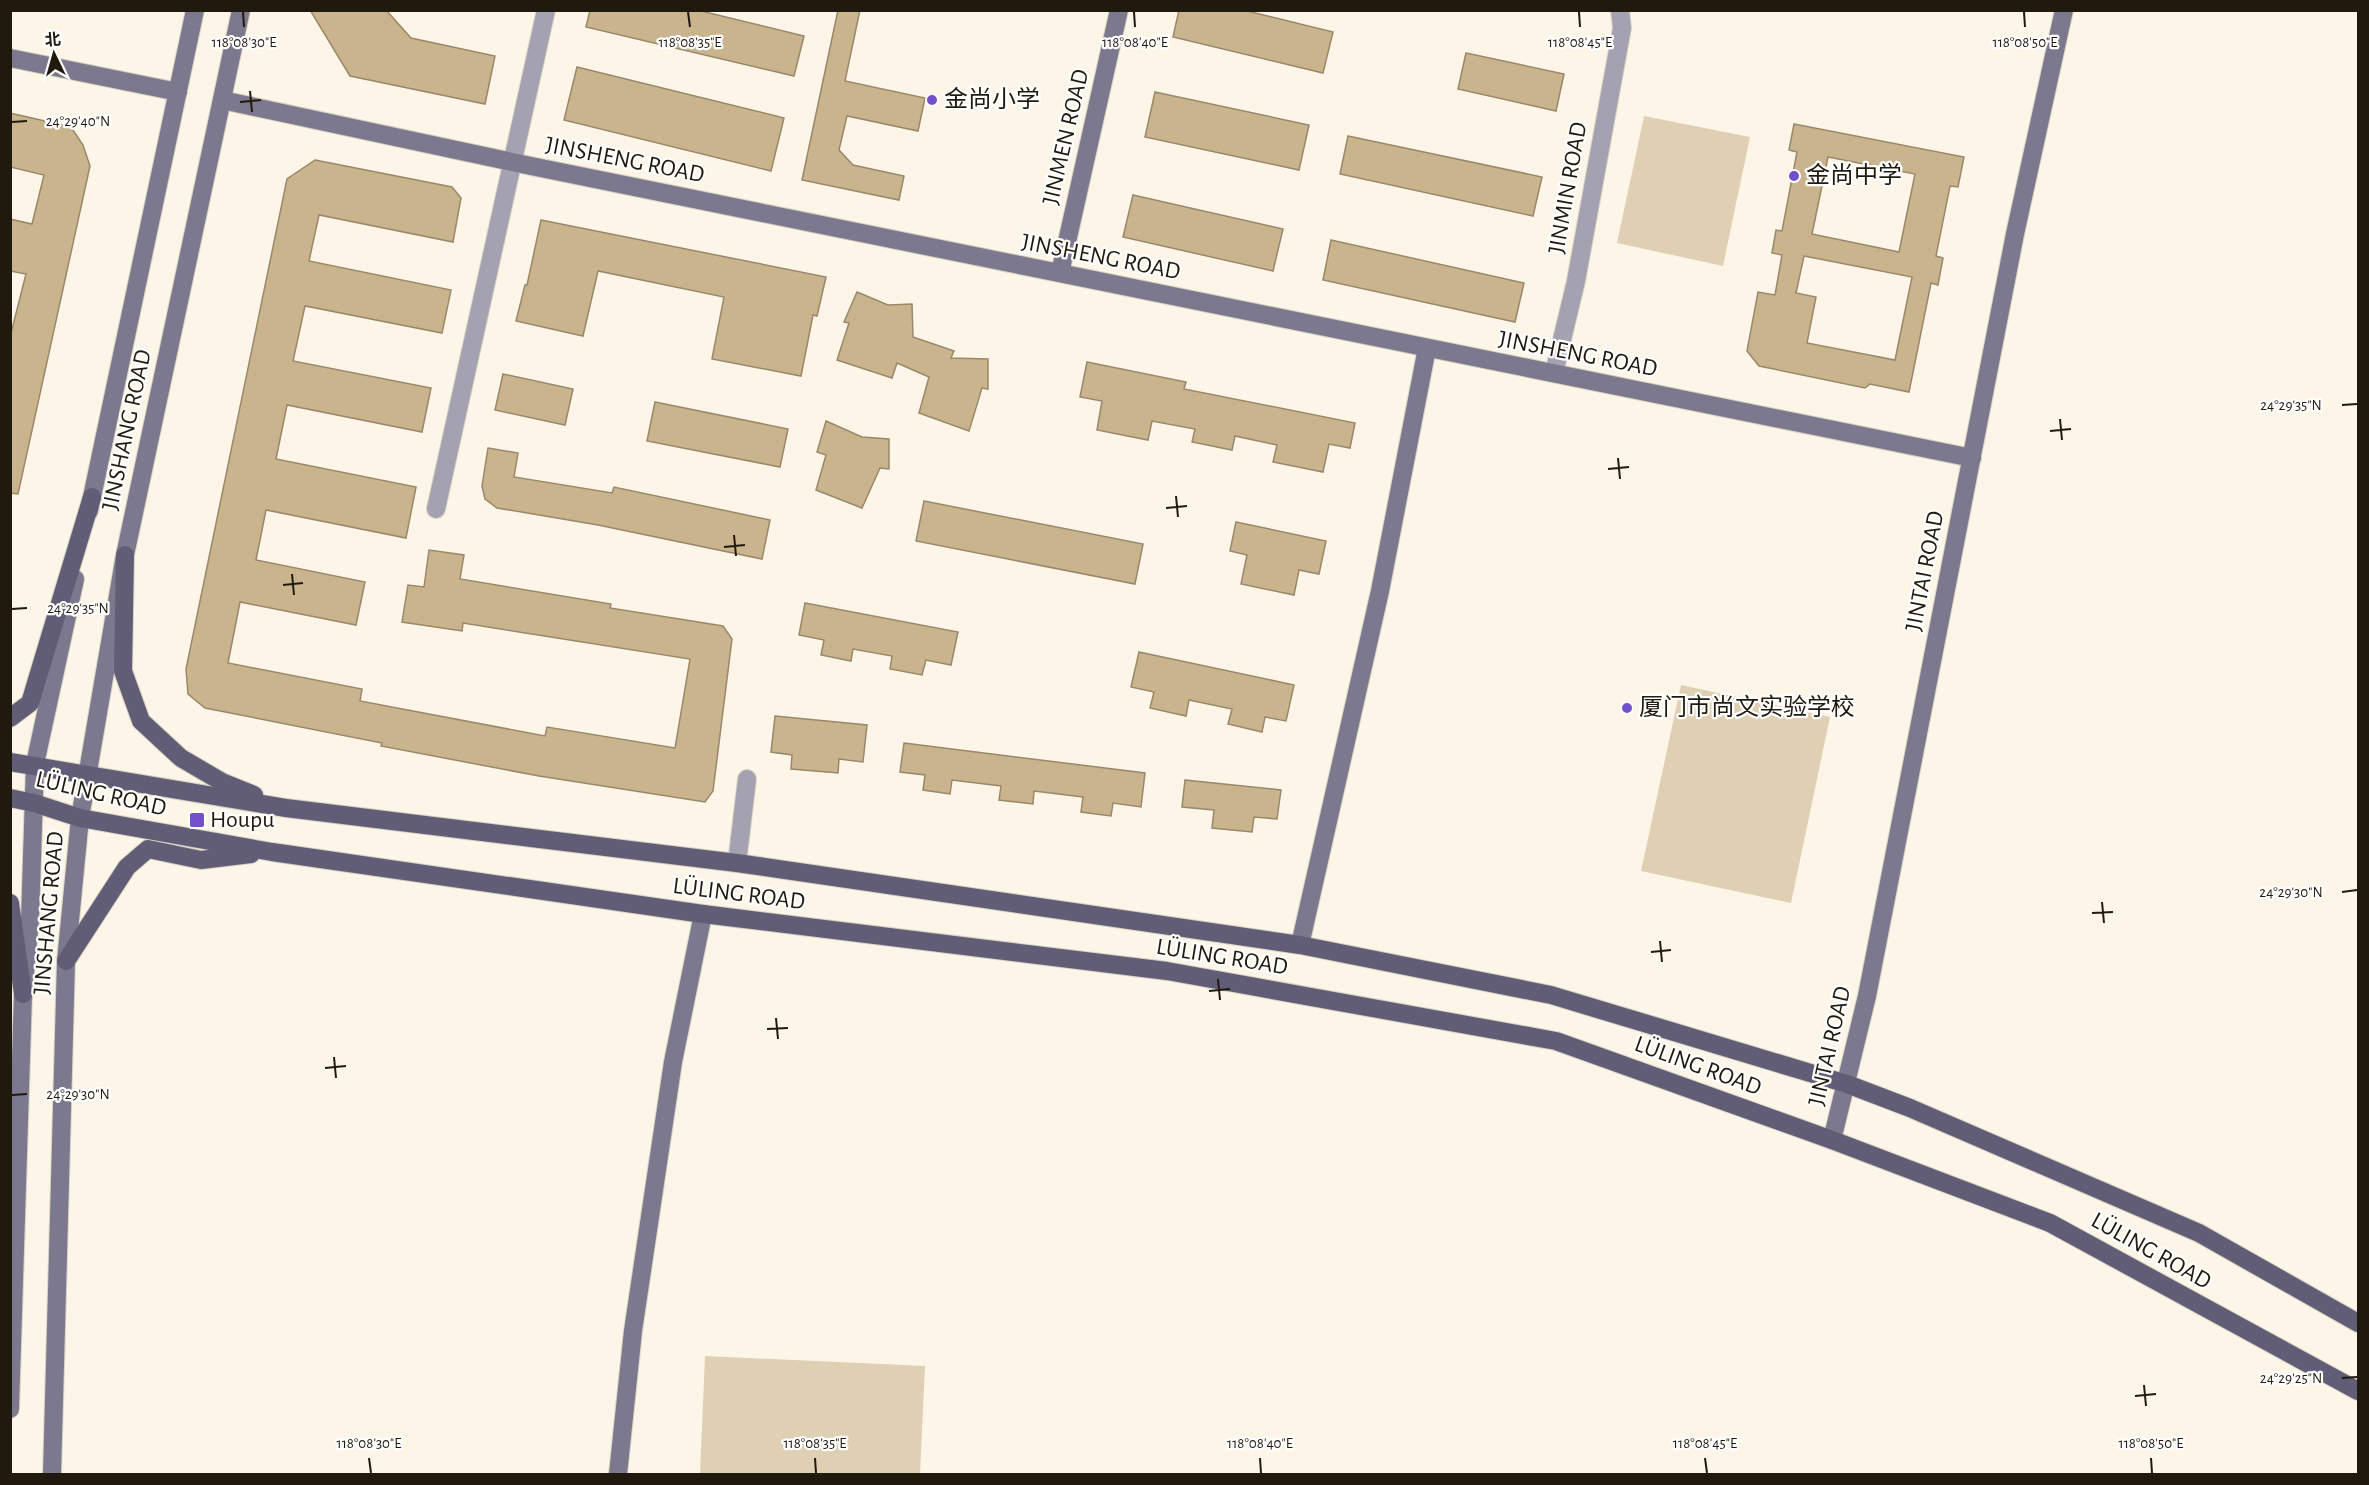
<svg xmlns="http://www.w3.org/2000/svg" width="2369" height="1485" viewBox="0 0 2369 1485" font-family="'Alegreya Sans','Noto Sans SC',sans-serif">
  <rect width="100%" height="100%" fill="#fdf6e8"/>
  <!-- green -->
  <g fill="#dfd0b4">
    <path d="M1644,116l106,21 -27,129 -106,-23z"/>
    <path d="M1681,685l149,32 -39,186 -150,-32z"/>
    <path d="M705,1356l220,10 -5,108h-220z"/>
  </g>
  <!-- building -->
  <g fill="#cab48e" stroke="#99886a" stroke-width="1.5" fill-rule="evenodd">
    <path d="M310,10h76l25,28 84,18 -10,48 -135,-28z"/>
    <path d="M590,10h107l107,26 -10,40 -208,-49z"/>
    <path d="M838,10h22l-15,71 80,17 -7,33 -71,-15 -8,34 14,15 51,11 -5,24 -97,-20z"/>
    <path d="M1179,10h64l90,22 -10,41 -150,-36z"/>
    <path d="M1466,53l98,21 -8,37 -98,-22z"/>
    <path d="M577,67l207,51 -13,53 -207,-51z"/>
    <path d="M1155,92l154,33 -10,45 -154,-33z"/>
    <path d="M10,113l61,14 12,18 7,21 -72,328 -8,-1v-156l16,-63 -16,-3v-52l22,5 12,-49 -34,-8z"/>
    <path d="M1794,124l170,33 -6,30 -8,-1 -14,70 7,2 -5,27 -7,-2 -22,109 -39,-8 -5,4 -106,-22 -12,-15 11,-59 17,3 7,-40 -10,-2 4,-23 6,1 15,-79 -8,-2zM1828,157l87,17 -16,78 -87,-18zM1804,256l108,21 -17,83 -88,-17 9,-46 -20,-4z"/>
    <path d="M1348,136l194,41 -9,39 -193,-42z"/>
    <path d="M315,160l137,27 9,11 -8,44 -134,-27 -10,46 142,29 -9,43 -137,-27 -12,55 138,27 -9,44 -135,-27 -11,54 140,28 -10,51 -140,-28 -10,50 109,22 -9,43 -116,-23 -12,61 134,26 -2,12 185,35 2,-9 128,21 15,-89 -227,-36 -1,8 -60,-9 6,-37 16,2 5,-37 35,5 -4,24 151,25 -1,4 113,18 9,13 -19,152 -8,11 -166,-26 -158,-30 1,-3 -177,-35 -17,-14 -2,-25 101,-490z"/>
    <path d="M1133,195l150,34 -10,42 -150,-34z"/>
    <path d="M541,220l285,57 -9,39 -4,-1 -12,61 -89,-17 12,-62 -126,-26 -15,65 -67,-15 9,-36h2z"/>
    <path d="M1331,240l193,43 -9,39 -192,-42z"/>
    <path d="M857,292l31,13 24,-1 1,33 41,14 -3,7 37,1v30l-6,-1 -13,43 -50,-18 10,-36 -32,-14 -5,15 -55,-18 12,-37 -5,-1z"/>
    <path d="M1087,362l99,20 -2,7 171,34 -5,25 -21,-4 -6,28 -50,-10 4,-17 -42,-9 -3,14 -40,-8 3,-13 -43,-8 -4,19 -51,-10 5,-29 -22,-4z"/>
    <path d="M503,374l70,15 -8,36 -70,-15z"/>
    <path d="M655,402l133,27 -8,38 -133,-26z"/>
    <path d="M826,421l36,16 27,2v30l-9,-1 -18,40 -46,-18 10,-35 -9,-3z"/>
    <path d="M488,448l30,5 -4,24 98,16 2,-6 156,33 -8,39 -164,-34 -101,-17 -12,-9 -3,-13z"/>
    <path d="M924,501l219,43 -8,40 -219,-43z"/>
    <path d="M1236,522l90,19 -7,33 -20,-4 -5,25 -53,-11 6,-29 -17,-4z"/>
    <path d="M805,603l153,29 -7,33 -25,-5 -4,15 -32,-6 2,-13 -39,-7 -2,12 -30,-6 3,-15 -25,-5z"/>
    <path d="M1139,652l155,33 -8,36 -21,-4 -3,15 -34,-8 4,-15 -43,-9 -3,16 -36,-8 4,-16 -23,-5z"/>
    <path d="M775,716l92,9 -4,37 -24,-3 -1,14 -47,-4 1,-14 -21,-3z"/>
    <path d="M904,743l241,30 -4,34 -28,-4 -2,13 -30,-4 2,-15 -49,-6 -1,13 -34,-4 2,-14 -49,-6 -2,14 -27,-4 2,-15 -25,-3z"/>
    <path d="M1185,780l96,10 -4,29 -23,-2 -2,15 -40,-4 2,-18 -32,-3z"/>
  </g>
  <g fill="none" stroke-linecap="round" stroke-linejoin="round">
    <defs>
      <g id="street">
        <path d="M1554,373l22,-92 46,-253 -2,-18"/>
        <path d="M436,509l110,-499"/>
        <path d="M737,863l10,-84"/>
      </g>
      <g id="secondary">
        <path d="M10,58l168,34"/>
        <path d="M222,100l309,66 1441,292"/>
        <path d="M1060,273l59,-263"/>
        <path d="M89,511l106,-501"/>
        <path d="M1300,945l80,-354 47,-243"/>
        <path d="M1832,1140l35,-144 148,-762 49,-224"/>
        <path d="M10,1409l13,-415 7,-74 5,-156 40,-185"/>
        <path d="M52,1474l14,-513 14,-143 45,-263 116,-545"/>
        <path d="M618,1474l15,-143 40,-269 30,-148"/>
      </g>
      <g id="primary">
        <path d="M125,555l-2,116 18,50 40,37 41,24 32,13"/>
        <path d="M10,718l20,-15 62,-206"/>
        <path d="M10,762l276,46 451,55 563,82 251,50 296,89 63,24 289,125 159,90"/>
        <path d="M10,798l24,5 46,15 192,34 431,62 464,57 389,70 276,99 218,83 308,168"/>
        <path d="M10,903l13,91"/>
        <path d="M66,961l61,-94 21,-18 53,11 50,-6"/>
      </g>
    </defs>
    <!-- street casing -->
    <use href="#street" stroke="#dad3c5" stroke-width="20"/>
    <!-- secondary casing -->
    <use href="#secondary" stroke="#dad3c5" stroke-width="20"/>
    <!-- primary casing -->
    <use href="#primary" stroke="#dad3c5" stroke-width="20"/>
    <!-- street -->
    <use href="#street" stroke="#a4a2b1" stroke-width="18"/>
    <!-- secondary -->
    <use href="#secondary" stroke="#7c798e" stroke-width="18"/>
    <!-- primary -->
    <use href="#primary" stroke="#615d76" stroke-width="18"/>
  </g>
  <!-- ticks -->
  <path fill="none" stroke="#201a0e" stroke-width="2" d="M243,12l1,15M688,12l2,15M1134,12l1,15M1579,12l1,15M2024,12l1,15M250,91l2,21M240,102l21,-2M12,122l15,-1M2342,405l15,-1M2060,419l2,21M2050,431l21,-2M1618,458l2,21M1608,469l21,-2M1176,496l2,21M1166,508l21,-2M734,535l2,21M724,547l21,-2M292,574l2,21M283,585l20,-2M12,609l15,-1M2342,892l15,-2M2102,902l2,21M2092,913l21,-1M1660,941l2,21M1651,952l20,-2M1218,979l2,21M1209,991l21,-2M776,1018l2,21M767,1029l21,-1M334,1057l2,21M325,1068l21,-2M12,1095l15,-1M2342,1378l15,-1M2144,1385l2,21M2135,1396l21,-2M369,1458l2,15M815,1458l1,15M1260,1458l1,15M1705,1458l2,15M2151,1458l1,15"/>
  <!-- markers -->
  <g fill="#7250c9" stroke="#fff" stroke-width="2">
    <circle cx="932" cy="100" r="6"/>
    <circle cx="1794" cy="176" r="6"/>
    <circle cx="1627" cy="708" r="6"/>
    <rect x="189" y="812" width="16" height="16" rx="3"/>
  </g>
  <g text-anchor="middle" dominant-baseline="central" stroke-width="4.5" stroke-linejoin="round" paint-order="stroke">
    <!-- poi labels -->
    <g font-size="24" fill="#201a0e" stroke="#fff" text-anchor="start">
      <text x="944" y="100">金尚小学</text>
      <text x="1806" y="176">金尚中学</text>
      <text x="1639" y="708">厦门市尚文实验学校</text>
      <text x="210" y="820">Houpu</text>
    </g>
    <!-- street labels -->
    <g font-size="24" fill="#201a0e" stroke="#fff">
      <text transform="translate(1066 137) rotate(-77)">JINMEN ROAD</text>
      <text transform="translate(625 160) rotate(11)">JINSHENG ROAD</text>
      <text transform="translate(1568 188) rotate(-80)">JINMIN ROAD</text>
      <text transform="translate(1101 257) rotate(11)">JINSHENG ROAD</text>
      <text transform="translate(1578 354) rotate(11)">JINSHENG ROAD</text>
      <text transform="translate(127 430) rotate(-78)">JINSHANG ROAD</text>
      <text transform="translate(1925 571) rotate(-79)">JINTAI ROAD</text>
      <text transform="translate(101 794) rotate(13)">LÜLING ROAD</text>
      <text transform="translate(739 894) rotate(7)">LÜLING ROAD</text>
      <text transform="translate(49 913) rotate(-85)">JINSHANG ROAD</text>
      <text transform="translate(1222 957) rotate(9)">LÜLING ROAD</text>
      <text transform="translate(1830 1046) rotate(-77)">JINTAI ROAD</text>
      <text transform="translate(1698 1066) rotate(20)">LÜLING ROAD</text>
      <text transform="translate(2151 1251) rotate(29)">LÜLING ROAD</text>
    </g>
  </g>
  <g font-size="15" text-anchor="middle" fill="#201a0e" stroke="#fff" stroke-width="4.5" stroke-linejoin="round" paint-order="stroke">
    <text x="244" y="47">118°08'30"E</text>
    <text x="690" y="47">118°08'35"E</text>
    <text x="1135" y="47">118°08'40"E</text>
    <text x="1580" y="47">118°08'45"E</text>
    <text x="2025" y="47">118°08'50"E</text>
    <text x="78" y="126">24°29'40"N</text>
    <text x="2291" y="410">24°29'35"N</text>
    <text x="78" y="613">24°29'35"N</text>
    <text x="2291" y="897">24°29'30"N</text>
    <text x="78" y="1099">24°29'30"N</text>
    <text x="2291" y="1383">24°29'25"N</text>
    <text x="369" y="1448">118°08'30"E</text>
    <text x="815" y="1448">118°08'35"E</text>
    <text x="1260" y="1448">118°08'40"E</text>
    <text x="1705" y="1448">118°08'45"E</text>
    <text x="2151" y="1448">118°08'50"E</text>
  </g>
  <!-- border -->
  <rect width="2369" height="1485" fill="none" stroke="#201a0e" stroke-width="24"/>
  <!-- north arrow -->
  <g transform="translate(54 54) rotate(355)" stroke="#ffffff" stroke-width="4.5" paint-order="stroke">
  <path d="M0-4.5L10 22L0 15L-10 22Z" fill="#201a0e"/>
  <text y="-9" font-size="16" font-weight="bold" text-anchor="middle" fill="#201a0e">北</text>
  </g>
</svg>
